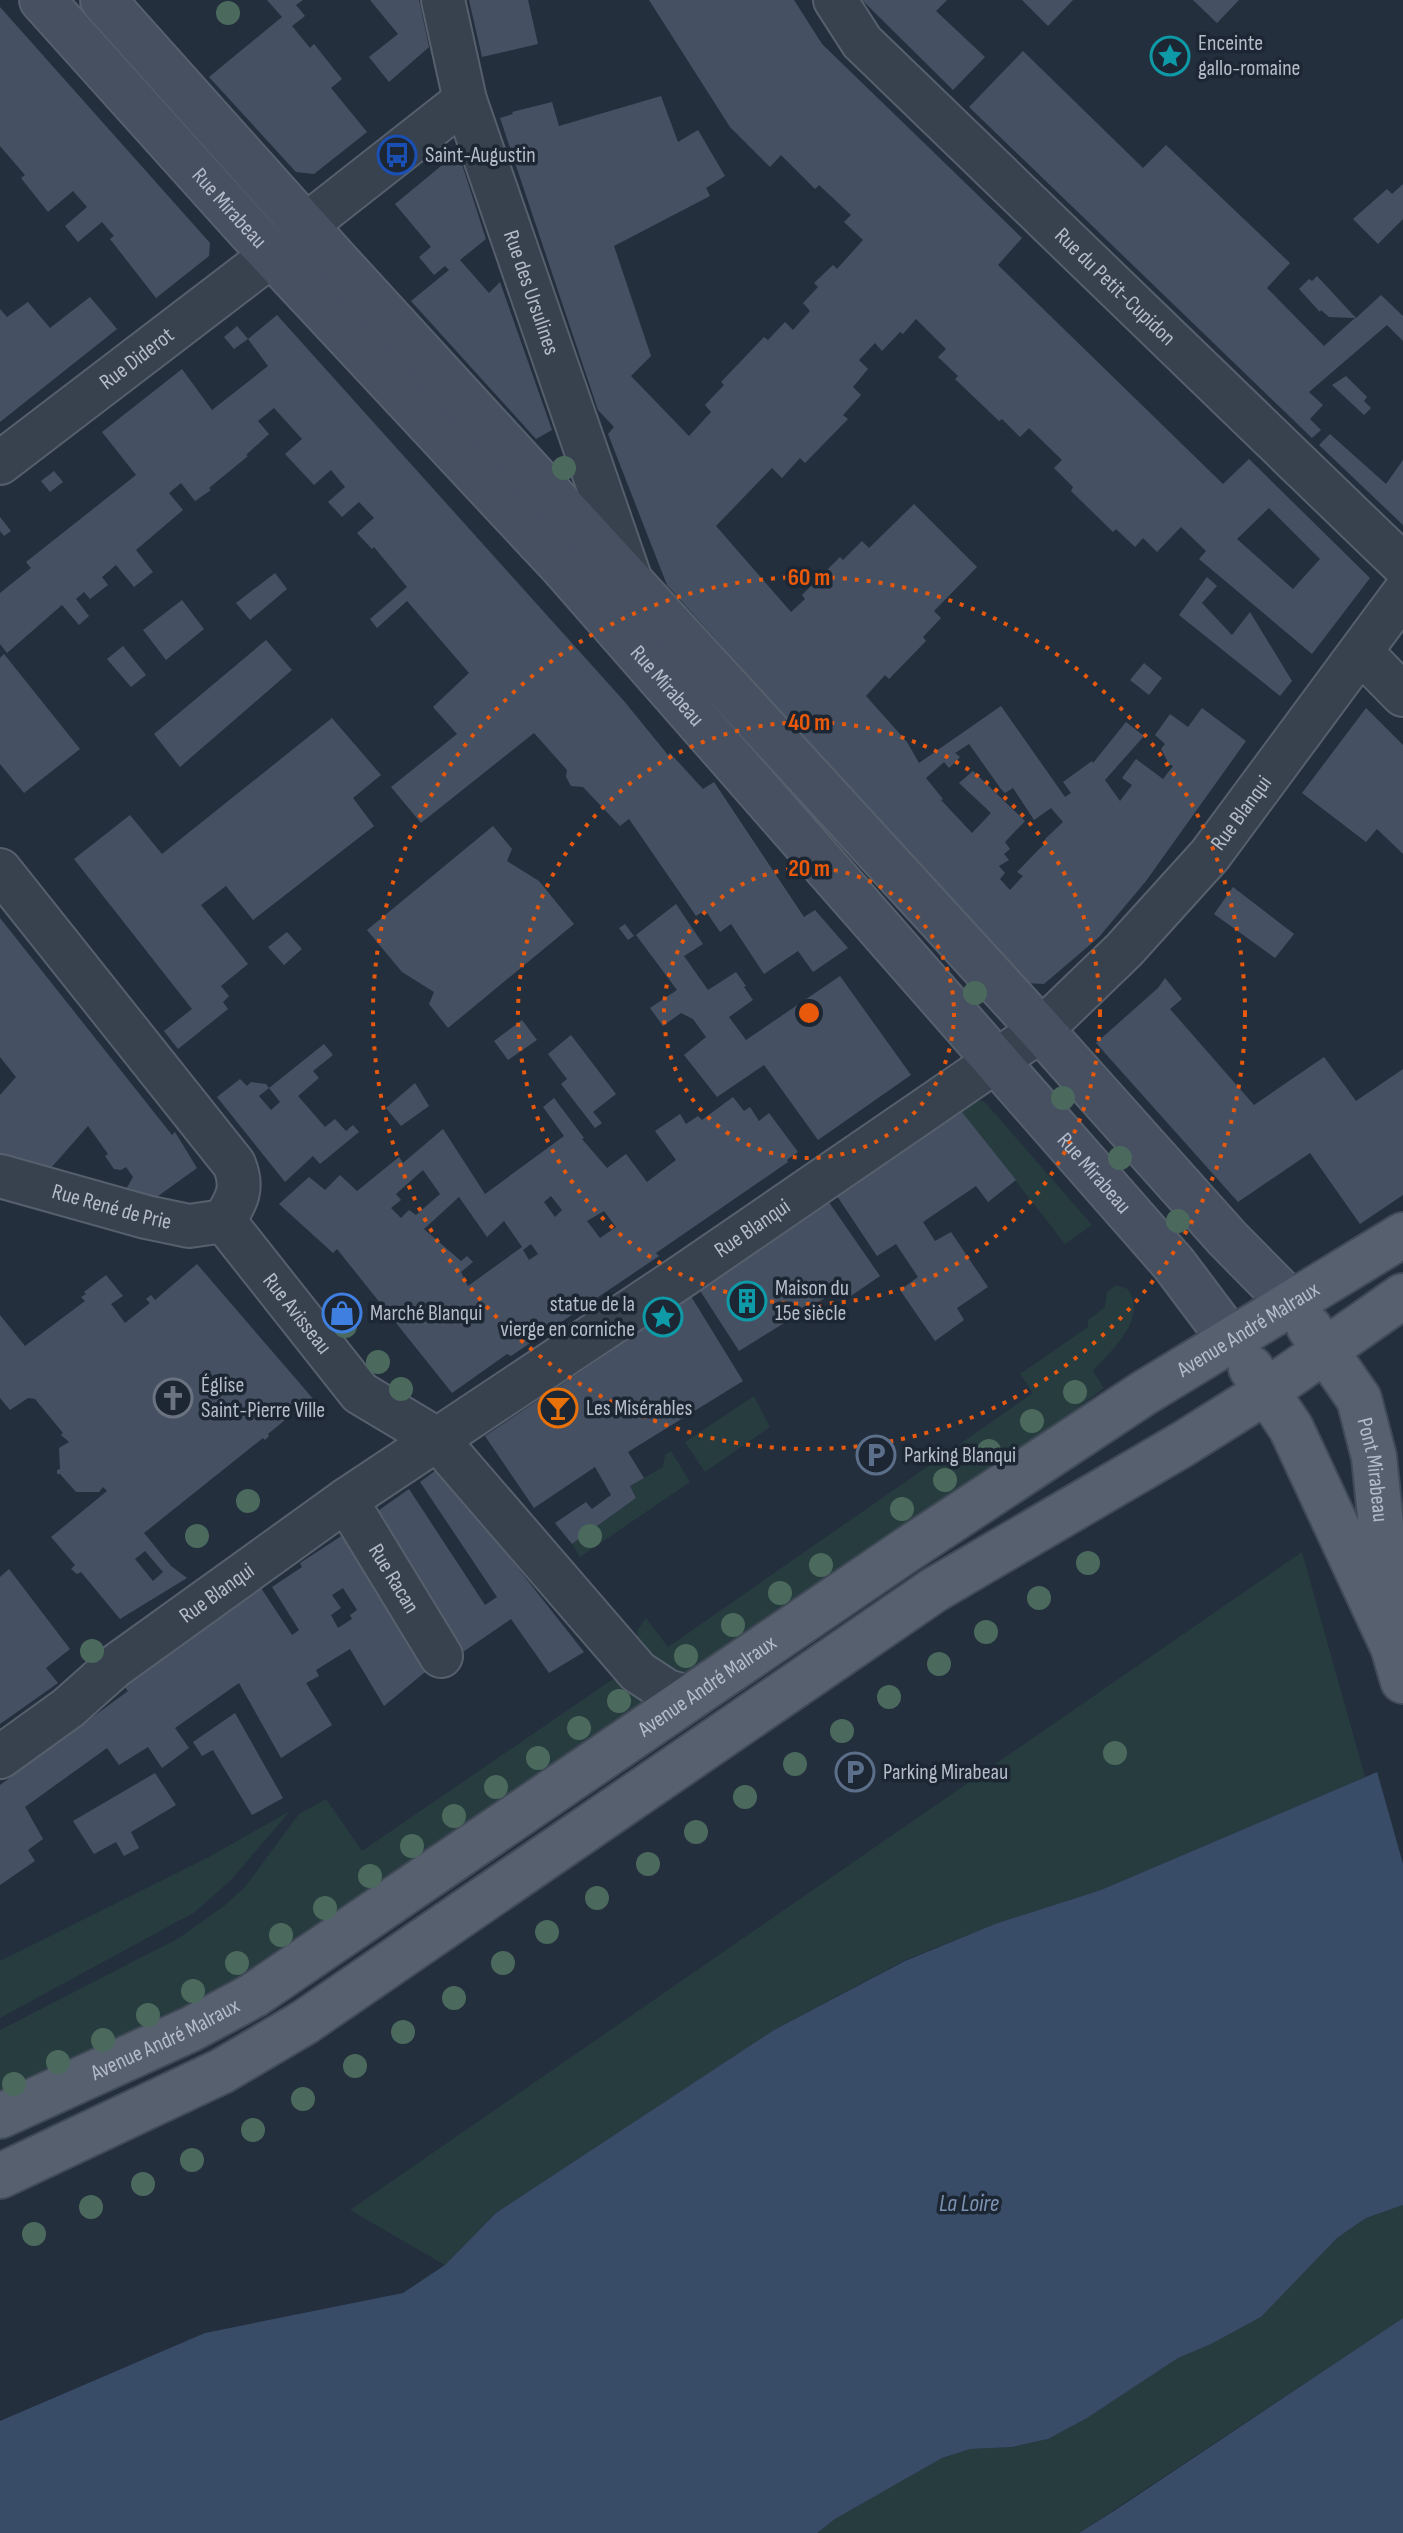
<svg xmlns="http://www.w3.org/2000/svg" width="1403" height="2533" viewBox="0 0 1403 2533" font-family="'Sofia Sans Condensed',sans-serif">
  <rect width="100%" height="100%" fill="#242f3e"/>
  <!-- green -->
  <g fill="#263c3f">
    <path d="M966,1101h18l108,124 -27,19 -107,-137z"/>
    <path d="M1116,1285l12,4c20,30 -16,61 -35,82l11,17 -77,58 -344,231 -28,-10 -17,-27 -1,-9 9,-13 22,29 365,-254 -13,-19 68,-47v-7l17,-13 2,-15z"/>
    <path d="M754,1396l16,31 -65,45 -20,-30z"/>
    <path d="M671,1451l19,31 -110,75 -8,-13 64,-46 -6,-12 33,-19 2,-12z"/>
    <path d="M1302,1552l63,225 -264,113 -106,34 -90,36 -131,70 -278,183 -51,52 -95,-55z"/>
    <path d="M621,1677l27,25 -406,283 -242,123v-78l179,-92 46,-33 20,-18 54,-73 27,-15 36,52 251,-172z"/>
    <path d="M290,1811l-58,68 -37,33 -195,106v-57l207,-103z"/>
    <path d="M1403,2205v113l-324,215h-262l18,-14 107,-61 28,-9 42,-2 36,-8 39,-21 91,-60 33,-14 50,-27 76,-79 29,-20z"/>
  </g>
  <!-- water -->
  <g fill="#394c67">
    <path d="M1403,1761v444l-37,13 -29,20 -76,79 -50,27 -33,14 -91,60 -39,21 -36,8 -42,2 -28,9 -107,61 -18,14h-817v-112l205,-88 198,-40 42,-28 51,-52 278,-183 131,-69 90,-37 106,-34z"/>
    <path d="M1403,2318v215h-324l38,-24z"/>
  </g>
  <!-- pier -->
  <path fill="#242f3e" d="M1403,1757v107l-27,-96z"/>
  <!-- building -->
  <g fill="#455162" fill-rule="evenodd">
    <path d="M267,0h36l-7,5 9,11 -13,10 18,22 4,-4 28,35 -11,9 36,44 -53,42 -18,-2 -87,-95 73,-60z"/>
    <path d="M370,0h49l3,14 7,33 -40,35 -20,-25 29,-23z"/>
    <path d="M469,0h59l10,44 -56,13z"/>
    <path d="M649,0h145l28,44 200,194 -24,27 225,219 26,-25 121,119 -58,76 -113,-95 7,-8 -25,-24 -24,25 -14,-14 -8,9 -19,-18 -3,3 -42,-41 2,-4 -19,-19 8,-8 -33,-32 -9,9 -18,-18 -3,2 -44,-42 3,-3 -20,-19 8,-8 -30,-30 -13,15 -3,-2 -18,19 -7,-8 -16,17 9,9 -15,18 8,8 -18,20 5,4 -43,44 -5,-5 -18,20 -10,-10 -56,58 75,86 14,-13 -3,-4 38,-38 3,3 19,-19 7,7 45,-44 63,63 -43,44 7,7 -18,19 3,4 -37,38 -4,-4 -19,21 41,46 12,21 82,-57 64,91 6,-4 -8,-11 29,-21 1,2 33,-41 18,14 -39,44 15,21 12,-16 -10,-7 14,-19 27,20 10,-13 -4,-2 -8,-15 4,-5 -10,-9 15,-21 18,13 14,-19 44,33 -100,140 -47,56 -55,47 -19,-1 -358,-398 -59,-151 6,-7 -16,-17 -98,-292 13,-4 -1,-2 40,-10 7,24 102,-30 17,46 20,-12 27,46 -19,12 4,8 -96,50 37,110 -20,20 58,60 22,-24 -6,-7 19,-20 -3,-3 43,-45 4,3 17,-18 8,8 17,-19 -7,-8 15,-16 -4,-4 19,-18 4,4 26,-29 -19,-18 7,-7 -32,-30 -4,4 -34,-34 -11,12 -40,-40zM1269,508l51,51 -27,30 -56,-50zM969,744l32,45 4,4 8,-5 21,32 17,-12 12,14 -18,17 2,2 -30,31 6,4 -13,14 -10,-11 5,-6 -6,-7 10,-6 -5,-6 6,-5 -5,-7 20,-21 -52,-50 -14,12 32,30 -19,20 -31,-33 2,-1 -17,-21 18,-16 5,6 11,-11 -5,-4z"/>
    <path d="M862,0h85l-11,11 49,46 -32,33z"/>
    <path d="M1022,0h51l-25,26z"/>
    <path d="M1193,0h46l-22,23z"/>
    <path d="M0,7l210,236 -1,13 -53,42 -46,-59 4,-3 -12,-14 -24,20 -13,-16 22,-19 -14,-16 -25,21 -27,-34 4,-3 -25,-29z"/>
    <path d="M1023,51l120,117 23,-23 124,118 -23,25 57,58 31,-28 -26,-1 -8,-7 -1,2 -21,-23 10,-10 3,2 5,-5 39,42 25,-23 22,21v25l-16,-16 -78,67 14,13 -13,14 11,11 -9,8 -343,-331z"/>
    <path d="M458,152l28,87 -26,21 29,33 11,-11 52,148 -16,9 -125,-138 38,-31 -4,-4 -11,9 -15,-18 12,-10 -36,-43z"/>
    <path d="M1403,184v35l-25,25 -25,-25 34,-30 5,5z"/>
    <path d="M90,297l27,32 -117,93v-113l7,8 21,-15 22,26z"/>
    <path d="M277,315l347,386 44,54 2,-2 33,36 11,-7 90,135 11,-7 33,38 -35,24 -15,-21 -34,23 -33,-50 -11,8 -15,-22 -9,6 -67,-97 -9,7 -37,-39 -12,-1 -5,-9 1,-7 -33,-37 -113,90 -30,-36 66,-53 -24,-27 36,-34 -62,-72 -30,27 -7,-9 37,-32 -33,-40 -2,2 -15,-16 17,-15 -15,-16 -17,15 -14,-15 17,-15 -14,-17 -17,15 -29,-31 17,-15 -28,-31 -16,13 11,13 -23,21 2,1 -39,32 2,2 -16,11 -14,-18 -12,10 14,17 -47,40 17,22 -19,15 -18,-22 -14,12 6,8 -18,14 -6,-7 -8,7 13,17 -10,9 -17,-20 -55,48 -7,-9v-51l31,-25 -5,-6 110,-87 -34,-43 80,-63 30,41 56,-44 -20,-27z"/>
    <path d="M237,326l11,13 -14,10 -10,-12z"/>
    <path d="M1346,376l21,21 -3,4 7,7 -7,7 -32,-30z"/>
    <path d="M1330,434l56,50 17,-24v65l-84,-80z"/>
    <path d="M54,471l9,11 -13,10 -9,-11z"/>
    <path d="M0,517l11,14 -7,5 -4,-5z"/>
    <path d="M275,573l12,16 -37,31 -14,-17z"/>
    <path d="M1207,577l10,9 -15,17 30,32 18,-23 42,69 -12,15 -101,-81z"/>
    <path d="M182,600l22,29 -38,31 -23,-30z"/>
    <path d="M266,640l26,30 -112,97 -26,-33z"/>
    <path d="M123,646l23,29 -15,12 -24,-28z"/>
    <path d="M4,654l76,95 -56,44 -24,-29v-106z"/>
    <path d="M1144,663l18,15 -13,17 -19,-15z"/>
    <path d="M1366,708l37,37v109l-26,-25 -11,13 -64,-49z"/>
    <path d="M332,718l49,57 -28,23 21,28 -121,94 -27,-34 -25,19 47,59 -27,22 8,10 -6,6 5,7 -50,40 -14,-18 28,-22 -118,-150 56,-44 32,39z"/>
    <path d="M493,826l19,23 -5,12 32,20 35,43 -126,104 -19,-24 5,-12 -32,-20 -35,-42z"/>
    <path d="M1233,887l61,47 -19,24 -61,-44z"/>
    <path d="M676,904l27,40 -19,12 24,34 28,-18 10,14 -2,1 9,13 -24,17 17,23 94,-64 71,99 -93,65 -54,-75 -47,32 -33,-42 22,-18 -13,-18 -12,-6 -18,13 -13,-18 27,-18 -41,-55z"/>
    <path d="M0,918l172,217 3,-3 22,36 -43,31 -29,-8 8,-14 -7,-10 -5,3 -7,-1 -9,-13 3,-2 -20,-28 -38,43 -50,-14v-60l16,-18 -16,-20z"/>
    <path d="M625,924l9,12 -6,4 -9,-12z"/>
    <path d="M287,932l15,17 -18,16 -16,-18z"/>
    <path d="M1165,978l17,21 -12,10 84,96 70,-48 32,44 47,-32v126l-43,29 -50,-71 -72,49 -142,-159 62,-55z"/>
    <path d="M522,1020l15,20 -29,20 -14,-19z"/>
    <path d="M571,1035l45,59 -23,18 9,11 -7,5 -34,-44 6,-5 -19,-25z"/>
    <path d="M324,1044l9,11 -20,16 6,7 -21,18 27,31 10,-8 11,12 7,-6 6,7 -39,32 -7,-8 -28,26 -68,-85 23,-18 7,7 4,-4 15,2 3,4 -10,8 12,14 9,-8 -11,-14z"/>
    <path d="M415,1083l14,23 -28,20 -15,-18z"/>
    <path d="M733,1097l11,14 6,-4 9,14 10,-8 29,39 -11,8 1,2 -132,91 3,3 -148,100 -4,-2 -55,39 -115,-144 -4,4 -54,-49 30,-27 16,13 15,-15 17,16 42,-34 4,6 40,-34 42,65 79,-58 -21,-29 11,-9 30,40 -2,1 25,29 19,-14 21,28 29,-22 -21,-29 25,-17 6,10 12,-8 4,4zM423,1170l17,24 -24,21 -7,-5 -8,8 -10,-10 10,-8 -5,-6zM551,1196l11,14 -7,7 -11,-15zM459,1197l28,40 17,-16 18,26 -54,39 -7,-14 12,-10 -6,-6 -6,5 -37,-32zM604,1211l12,16 -16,11 -13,-17zM531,1244l7,10 -9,6 -6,-10z"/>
    <path d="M958,1107l58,73 -28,22 -12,-16 -53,36 12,19 16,-9 37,55 -31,21 7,12 -29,21 -35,-51 18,-13 -22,-33 -19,12 -42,-63z"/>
    <path d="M826,1198l54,78 -32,22 -7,-10 -102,63 -42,-65z"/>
    <path d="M197,1264l118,137h-7l-40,33 1,2 -4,4 -2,-2 -119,95 27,33 16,12 -67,41 -39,-47 -4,2 -6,-5 4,-4 -24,-28 56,-46 -4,-4 -4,5h-23l-16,-18h-3v-4l3,-1 -1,-21 10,-6 -8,-7 2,-2 -28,-34 -7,-1 -18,12 -10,-12v-83l25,31 60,-45 -4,-4 5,-3 -2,-2 22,-17 17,21 -12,8 14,19 25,-20 -4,-4 5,-4 4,5zM145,1551l18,21 -10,9 -18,-22z"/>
    <path d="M689,1293l54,88 -115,71 16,26 -14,8 6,12 -64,46 -17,-21 31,-21 6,7 19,-14 -16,-28 -61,41 -49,-72 126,-85z"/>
    <path d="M439,1468l145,184 -35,21 -38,-54 -51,35 -85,-141 34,-24 76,116 12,-8 -77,-115z"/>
    <path d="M349,1531l81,137 -46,38 -34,-57 -34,21 3,6 -13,7 26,42 -51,33 -42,-75 -64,45 14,20 -27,20 -14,-21 -29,18 -12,-17 -82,59 18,32 -15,11 7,11 -35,24v-100l128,-94 -6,-7 139,-96 31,47 7,-5 -27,-43 30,-20 -2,-4zM343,1588l14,22 -7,5 2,4 -14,9 -7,-13 10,-7 -9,-13z"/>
    <path d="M9,1569l61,80 -24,19 12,15 -58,41v-147z"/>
    <path d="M235,1713l48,85 -31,17 -39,-65 -11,6 -9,-14z"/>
    <path d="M155,1773l21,32 -45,27 8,16 -15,8 -8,-14 -22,12 -21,-33z"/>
  </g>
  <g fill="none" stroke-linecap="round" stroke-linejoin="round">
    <defs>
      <g id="minor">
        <path id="s1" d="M443,0l22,100 166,481"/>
        <path id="s2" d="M835,0l27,42 541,523"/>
        <path d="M306,225l159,-125"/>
        <path id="s3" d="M0,463l272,-208"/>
        <path d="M1361,652l42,43"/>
        <path d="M0,870l234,294c10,24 3,36 -10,57"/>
        <path id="s4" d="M0,1176l146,41 43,9 35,-5"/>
        <path id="s5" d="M224,1221l136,172 77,46 201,233 29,19 24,7"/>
        <path id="s6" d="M346,1500l95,156"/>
        <path id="s7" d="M0,1757l68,-49 46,-41 232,-167 338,-225 357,-245 83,-80 86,-95 193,-261"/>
      </g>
      <g id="secondary">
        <path id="s8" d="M42,0l205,228 316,339 611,697 57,76"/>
        <path d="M103,0l230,257 708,773 186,208 64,65"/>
      </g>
      <g id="primary">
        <path id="s9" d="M1309,1327l50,72 15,58 16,155"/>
        <path d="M1251,1368l40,60 102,219 10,34"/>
        <path id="s10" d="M0,2116l191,-87 63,-34 651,-444 239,-158 259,-158"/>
        <path d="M0,2176l222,-105 83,-49 629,-432 249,-146 84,-53 136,-95"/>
      </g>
    </defs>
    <!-- minor casing -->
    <use href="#minor" stroke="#565f6c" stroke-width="46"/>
    <!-- secondary casing -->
    <use href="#secondary" stroke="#565f6c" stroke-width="48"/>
    <!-- primary casing -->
    <use href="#primary" stroke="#414a57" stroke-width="48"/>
    <!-- minor -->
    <use href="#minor" stroke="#38414e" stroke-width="42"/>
    <!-- secondary -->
    <use href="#secondary" stroke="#465061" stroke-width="44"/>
    <!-- primary -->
    <use href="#primary" stroke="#56606e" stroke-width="44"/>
  </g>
  <!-- trees -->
  <g fill="#4b6a5d">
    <circle cx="228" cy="13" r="12"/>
    <circle cx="564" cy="468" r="12"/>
    <circle cx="975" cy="993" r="12"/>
    <circle cx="1063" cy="1098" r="12"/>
    <circle cx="1120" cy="1158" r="12"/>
    <circle cx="1178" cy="1221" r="12"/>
    <circle cx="345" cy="1326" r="12"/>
    <circle cx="378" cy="1362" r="12"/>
    <circle cx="401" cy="1389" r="12"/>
    <circle cx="1075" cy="1392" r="12"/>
    <circle cx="1032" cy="1421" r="12"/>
    <circle cx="989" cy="1451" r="12"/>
    <circle cx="945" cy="1480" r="12"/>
    <circle cx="248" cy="1501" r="12"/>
    <circle cx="902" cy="1509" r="12"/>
    <circle cx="197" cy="1536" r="12"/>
    <circle cx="590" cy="1536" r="12"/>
    <circle cx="1088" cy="1563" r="12"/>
    <circle cx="821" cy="1565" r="12"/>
    <circle cx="780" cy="1593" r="12"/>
    <circle cx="1039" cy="1598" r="12"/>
    <circle cx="733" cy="1625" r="12"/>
    <circle cx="986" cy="1632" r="12"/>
    <circle cx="92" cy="1651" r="12"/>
    <circle cx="686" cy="1656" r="12"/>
    <circle cx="939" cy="1664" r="12"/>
    <circle cx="889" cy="1697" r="12"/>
    <circle cx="619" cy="1701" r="12"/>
    <circle cx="579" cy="1728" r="12"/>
    <circle cx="842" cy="1731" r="12"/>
    <circle cx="1115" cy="1753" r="12"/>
    <circle cx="538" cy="1758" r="12"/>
    <circle cx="795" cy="1764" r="12"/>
    <circle cx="496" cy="1787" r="12"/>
    <circle cx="745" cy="1797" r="12"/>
    <circle cx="454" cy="1816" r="12"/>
    <circle cx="696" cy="1832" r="12"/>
    <circle cx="412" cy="1846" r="12"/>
    <circle cx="648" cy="1864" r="12"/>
    <circle cx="370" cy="1876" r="12"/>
    <circle cx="597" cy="1898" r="12"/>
    <circle cx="325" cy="1908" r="12"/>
    <circle cx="547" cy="1932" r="12"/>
    <circle cx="281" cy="1935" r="12"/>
    <circle cx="237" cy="1963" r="12"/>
    <circle cx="503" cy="1963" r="12"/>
    <circle cx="193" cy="1991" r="12"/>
    <circle cx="454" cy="1998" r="12"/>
    <circle cx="148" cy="2015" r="12"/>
    <circle cx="403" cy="2032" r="12"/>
    <circle cx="103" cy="2040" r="12"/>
    <circle cx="58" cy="2062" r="12"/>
    <circle cx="355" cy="2066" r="12"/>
    <circle cx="14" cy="2084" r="12"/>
    <circle cx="303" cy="2099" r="12"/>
    <circle cx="253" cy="2130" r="12"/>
    <circle cx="192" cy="2160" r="12"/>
    <circle cx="143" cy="2184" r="12"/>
    <circle cx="91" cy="2207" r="12"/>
    <circle cx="34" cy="2234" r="12"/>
  </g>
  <!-- distance rings -->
  <g fill="none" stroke="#e8590c" stroke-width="4" stroke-dasharray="4 8">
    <circle cx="809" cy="1013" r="145"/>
    <circle cx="809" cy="1013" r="291"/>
    <circle cx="809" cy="1013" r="436"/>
  </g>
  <!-- icons -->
  <defs>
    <symbol id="sight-ring" viewBox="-11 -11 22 22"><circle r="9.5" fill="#1d2633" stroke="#0f9aa8" stroke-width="1.5"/><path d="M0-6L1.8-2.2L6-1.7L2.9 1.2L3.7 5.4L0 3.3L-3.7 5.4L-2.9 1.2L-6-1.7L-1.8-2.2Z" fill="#0f9aa8"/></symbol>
    <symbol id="bus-ring" viewBox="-11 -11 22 22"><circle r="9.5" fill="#1d2633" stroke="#1a4fb4" stroke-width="1.5"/><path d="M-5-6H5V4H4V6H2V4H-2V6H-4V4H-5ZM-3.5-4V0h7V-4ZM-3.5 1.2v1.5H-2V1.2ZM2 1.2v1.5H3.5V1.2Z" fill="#1a4fb4"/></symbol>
    <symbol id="building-ring" viewBox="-11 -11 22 22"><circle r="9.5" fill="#1d2633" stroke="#0f9aa8" stroke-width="1.5"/><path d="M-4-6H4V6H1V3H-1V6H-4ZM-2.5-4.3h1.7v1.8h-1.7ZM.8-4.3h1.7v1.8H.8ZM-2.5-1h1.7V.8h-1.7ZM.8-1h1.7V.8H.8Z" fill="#0f9aa8"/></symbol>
    <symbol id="shop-ring" viewBox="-11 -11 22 22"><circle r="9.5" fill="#1d2633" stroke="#3f7fe0" stroke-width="1.5"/><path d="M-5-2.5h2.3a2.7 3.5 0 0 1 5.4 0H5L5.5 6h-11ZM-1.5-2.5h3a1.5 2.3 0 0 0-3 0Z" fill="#3f7fe0"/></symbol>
    <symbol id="church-ring" viewBox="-11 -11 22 22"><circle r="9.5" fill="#1d2633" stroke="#6b7280" stroke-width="1.5"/><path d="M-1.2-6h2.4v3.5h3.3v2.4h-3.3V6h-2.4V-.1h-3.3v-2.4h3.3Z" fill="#6b7280"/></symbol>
    <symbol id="bar-ring" viewBox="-11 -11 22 22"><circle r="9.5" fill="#1d2633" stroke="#e8710a" stroke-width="1.5"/><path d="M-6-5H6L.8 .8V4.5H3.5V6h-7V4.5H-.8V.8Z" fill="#e8710a"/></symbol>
    <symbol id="parking-ring" viewBox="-11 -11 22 22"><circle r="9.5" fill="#1d2633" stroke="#5c6f8a" stroke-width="1.5"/><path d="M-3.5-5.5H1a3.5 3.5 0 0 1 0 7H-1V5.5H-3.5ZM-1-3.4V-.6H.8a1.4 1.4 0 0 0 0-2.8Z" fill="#5c6f8a"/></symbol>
  </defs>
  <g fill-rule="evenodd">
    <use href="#sight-ring" x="1148" y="34" width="44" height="44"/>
    <use href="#bus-ring" x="375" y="133" width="44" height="44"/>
    <use href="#building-ring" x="725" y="1279" width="44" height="44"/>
    <use href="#shop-ring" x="320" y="1291" width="44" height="44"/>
    <use href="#sight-ring" x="641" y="1295" width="44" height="44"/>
    <use href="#church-ring" x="151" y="1376" width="44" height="44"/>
    <use href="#bar-ring" x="536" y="1386" width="44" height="44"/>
    <use href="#parking-ring" x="854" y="1433" width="44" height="44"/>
    <use href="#parking-ring" x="833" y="1750" width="44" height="44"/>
  </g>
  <g text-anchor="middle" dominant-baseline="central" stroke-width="7" stroke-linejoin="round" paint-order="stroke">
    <!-- poi labels -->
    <g font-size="22" fill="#b4bcc9" stroke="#1d2633" text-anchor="start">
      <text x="1198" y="43">Enceinte<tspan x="1198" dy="25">gallo-romaine</tspan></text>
      <text x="425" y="155">Saint-Augustin</text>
      <text x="775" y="1288">Maison du<tspan x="775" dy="25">15e siècle</tspan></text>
      <text x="635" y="1304" text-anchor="end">statue de la<tspan x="635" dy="25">vierge en corniche</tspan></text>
      <text x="370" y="1313">Marché Blanqui</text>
      <text x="201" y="1385">Église<tspan x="201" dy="25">Saint-Pierre Ville</tspan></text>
      <text x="586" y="1408">Les Misérables</text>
      <text x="904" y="1455">Parking Blanqui</text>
      <text x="883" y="1772">Parking Mirabeau</text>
    </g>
    <!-- street labels -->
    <g font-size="22" fill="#b4bcc9" stroke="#1d2633">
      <text stroke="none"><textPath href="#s8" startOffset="280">Rue Mirabeau</textPath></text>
      <text stroke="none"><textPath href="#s2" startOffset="402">Rue du Petit-Cupidon</textPath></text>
      <text stroke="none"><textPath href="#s1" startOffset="306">Rue des Ursulines</textPath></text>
      <text stroke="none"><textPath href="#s3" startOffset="172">Rue Diderot</textPath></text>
      <text stroke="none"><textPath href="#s8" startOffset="928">Rue Mirabeau</textPath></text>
      <text stroke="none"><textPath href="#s7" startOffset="1566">Rue Blanqui</textPath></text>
      <text stroke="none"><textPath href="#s8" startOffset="1576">Rue Mirabeau</textPath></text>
      <text stroke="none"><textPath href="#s4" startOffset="116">Rue René de Prie</textPath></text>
      <text stroke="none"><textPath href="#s7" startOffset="920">Rue Blanqui</textPath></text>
      <text stroke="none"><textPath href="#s5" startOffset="118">Rue Avisseau</textPath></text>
      <text stroke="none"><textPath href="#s10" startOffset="1478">Avenue André Malraux</textPath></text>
      <text stroke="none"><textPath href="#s9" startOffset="160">Pont Mirabeau</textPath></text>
      <text stroke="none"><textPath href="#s6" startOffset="92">Rue Racan</textPath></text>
      <text stroke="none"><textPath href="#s7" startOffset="272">Rue Blanqui</textPath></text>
      <text stroke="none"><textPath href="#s10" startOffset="830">Avenue André Malraux</textPath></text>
      <text stroke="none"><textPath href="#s10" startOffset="182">Avenue André Malraux</textPath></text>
    </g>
    <!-- water labels -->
    <g font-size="24" font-style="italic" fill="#7c92b1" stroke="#1d2633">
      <text x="969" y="2203">La Loire</text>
    </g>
  </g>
  <circle cx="809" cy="1013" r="12" fill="#e8590c" stroke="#1d2633" stroke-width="4"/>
  <g font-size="24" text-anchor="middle" font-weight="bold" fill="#e8590c" stroke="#1d2633" stroke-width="7" stroke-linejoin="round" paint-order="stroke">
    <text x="809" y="585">60 m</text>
    <text x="809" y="730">40 m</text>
    <text x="809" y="876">20 m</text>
  </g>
</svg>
